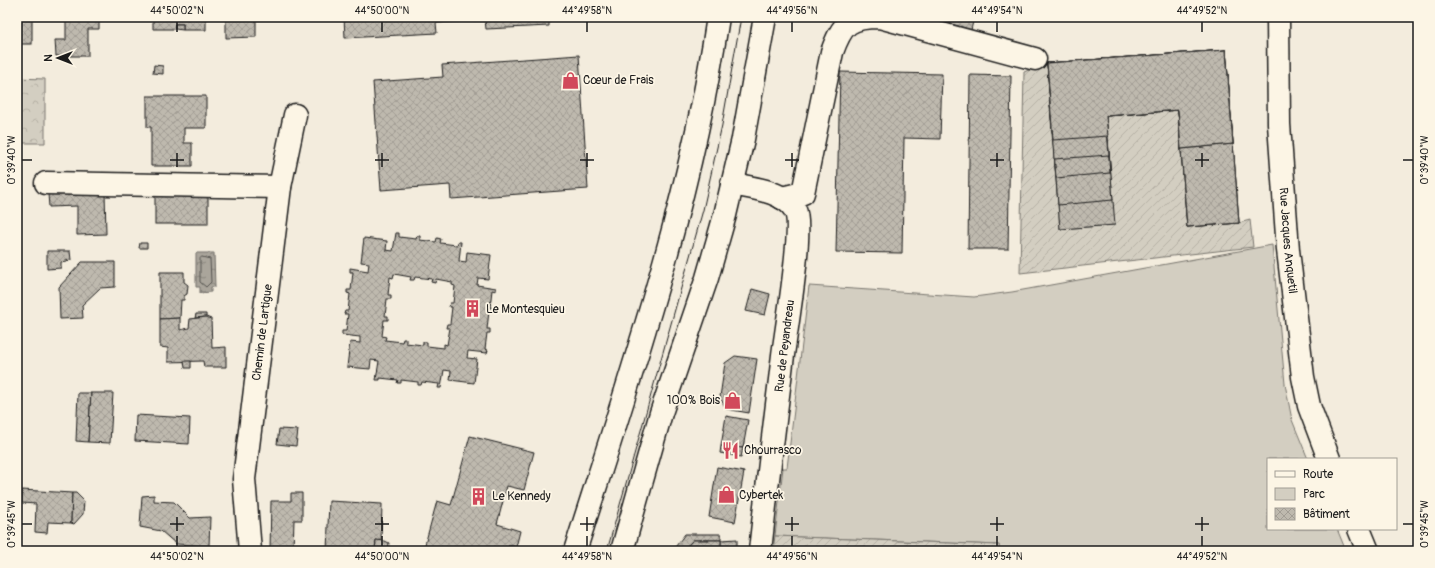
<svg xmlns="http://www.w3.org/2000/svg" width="1435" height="568" viewBox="0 0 1435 568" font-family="Pangolin,sans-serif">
  <defs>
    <pattern id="forest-crowns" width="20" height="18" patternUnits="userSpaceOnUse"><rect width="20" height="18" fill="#d3cec1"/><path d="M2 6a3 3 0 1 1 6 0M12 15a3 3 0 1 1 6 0" fill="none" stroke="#b5b0a5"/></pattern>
    <pattern id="garden-furrows" width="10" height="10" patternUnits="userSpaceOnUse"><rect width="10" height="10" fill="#d3cec1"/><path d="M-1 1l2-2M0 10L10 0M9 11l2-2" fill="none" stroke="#b5b0a5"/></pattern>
    <pattern id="water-ripples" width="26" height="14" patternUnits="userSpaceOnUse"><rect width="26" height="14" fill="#aaa59b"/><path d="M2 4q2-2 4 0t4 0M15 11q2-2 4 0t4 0" fill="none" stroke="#8a867e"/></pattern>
    <pattern id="building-cross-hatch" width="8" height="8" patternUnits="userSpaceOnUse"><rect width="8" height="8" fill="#beb9ae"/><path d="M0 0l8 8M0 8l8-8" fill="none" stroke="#a39e95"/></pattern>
  </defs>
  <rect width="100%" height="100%" fill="#f3ecdd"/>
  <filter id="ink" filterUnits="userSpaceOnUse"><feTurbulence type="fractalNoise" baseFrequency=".025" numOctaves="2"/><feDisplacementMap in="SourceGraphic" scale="8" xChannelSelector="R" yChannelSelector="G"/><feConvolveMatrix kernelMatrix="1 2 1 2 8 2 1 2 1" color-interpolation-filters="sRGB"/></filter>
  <g filter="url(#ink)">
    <!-- green -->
    <path fill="#d3cec1" stroke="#78756e" d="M1272,245l13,139 7,36 16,39h-40v70h69l9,22h-347v-6l-224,-9 8,-68h4l22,-182 165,11 38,-5z"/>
    <!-- forest -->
    <path fill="url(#forest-crowns)" stroke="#78756e" d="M17,78l28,1v64h-28z"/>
    <!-- garden -->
    <g fill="url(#garden-furrows)" stroke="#78756e">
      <path d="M1047,63l13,166 54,-4 -8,-109 72,-6 9,117 52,-4 11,-3 3,27 -233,26 4,-201z"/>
      <path d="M775,536l224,9v6h-226z"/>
    </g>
    <!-- water -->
    <path fill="url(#water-ripples)" stroke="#716e68" d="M196,253h18l1,34h-4v5l-11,1v-6h-4z"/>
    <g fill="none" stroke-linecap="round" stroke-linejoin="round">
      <!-- shore -->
      <path stroke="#55534f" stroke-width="1" d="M202,257l8,2 1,23 -5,5 -6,-5v-23z"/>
    </g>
    <!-- building -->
    <g fill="url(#building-cross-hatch)" stroke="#1c1c1c" fill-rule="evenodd">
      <rect x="17" y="17" width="15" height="27"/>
      <path d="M66,17h33v12h-11v27h-32l-1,-16h11z"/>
      <path d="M153,17h53v13h-23v-6h-8v5h-22z"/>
      <path d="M226,17h56v1h-26v19l-30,1z"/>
      <path d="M344,17h205v9l-63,3 -1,-9 -49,3 1,10 -92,5z"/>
      <path d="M927,17h47l-3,13z"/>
      <path d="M175,24h8v6l-8,-1z"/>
      <path d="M1226,50l13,173 -52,4 -9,-117 -72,6 9,109 -55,4 -13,-166z"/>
      <path d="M1226,50l13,173 -52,4 -9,-117 -72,6 7,84 -55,5 -11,-142z"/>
      <path d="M1226,50l13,173 -52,4 -9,-117 -72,6 4,57 -54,5 -9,-115z"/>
      <path d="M1226,50l7,94 -52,5 -3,-39 -72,6 3,39 -55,4 -7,-96z"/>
      <path d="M1226,50l7,94 -52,5 -3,-39 -72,6 2,20 -55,4 -6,-77z"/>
      <path d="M579,55l9,134 -137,10 -1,-14 -69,5 -8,-108 70,-5 -1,-12z"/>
      <path d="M154,65l9,1v8l-10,-1z"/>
      <path d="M840,72l102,2 -2,65 -36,-1 -2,115 -66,-1z"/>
      <path d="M970,75l41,1 -3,173h-40z"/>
      <path d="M147,96h59v32h-22v15h8v23h-41v-39h-4z"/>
      <path d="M105,192l1,42 -29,1v-29l-28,1 -1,-13z"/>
      <rect x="155" y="195" width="53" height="29"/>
      <path d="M396,233h3v4l17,2 1,-3h3v4l16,2 1,-4 4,1 -1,4 17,2 1,-3h3l-2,19 7,1 1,-10 24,3 -3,24 -10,-1 -1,7 19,3v3l-4,-1 -2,17 3,1v4l-4,-1 -2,18h3v4h-3l-2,16 3,1 -1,3 -19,-2 -1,7 10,1 -3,24 -24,-3 1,-9 -7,-1 -3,18h-3l1,-4 -17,-2 -1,3h-3v-3l-17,-2v3h-4l1,-3 -18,-2v2h-4l3,-19 -8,-1 -1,9 -23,-2 3,-25 10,1v-6l-18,-2v-4h4l2,-17h-4l1,-3h3l2,-17 -3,-1v-3h4l2,-18h-3v-4l18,3 1,-8 -8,-1 3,-24 23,3 -1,9 7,1zM394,274l17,3 -1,3h4l1,-3 17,2 -1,3 4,1 1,-4 16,3v3l3,1 -2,17h-3l-1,4h3l-2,17h-3l-1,4h4l-3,17 -3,-1v4l-17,-2v-4h-4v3l-17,-2v-4h-3l-1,3 -17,-2 1,-3 -4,-1 2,-16h4v-4h-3l2,-17h4v-4h-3l2,-18 3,1z"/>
      <path d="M140,243h7v5h-8z"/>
      <path d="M47,251h23l1,9 -10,2v6l-14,1z"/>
      <path d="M82,262h33v25l-15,1 -18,17 1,13 -23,1 -1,-32z"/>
      <path d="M160,272h24v10l4,3 -1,9 -3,2v4h-3l-1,18 -20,1z"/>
      <path d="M752,289l18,5 -5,21 -19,-4z"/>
      <path d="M196,314h10v3l-11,1z"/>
      <path d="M206,317l5,2 1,29 14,-1v20h-22l-1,-6 -35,1v-14l-8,-1v-28l20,-1v12l9,-2 1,-9z"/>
      <path d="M735,356l22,3 -8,54 -23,-4 -6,-12 5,-34z"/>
      <path d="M184,361h7v7h-6z"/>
      <path d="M78,393h13l-3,49 -12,-1z"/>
      <path d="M91,393h22l-3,50 -22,-1z"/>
      <path d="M136,415l54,3 -1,26 -54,-3z"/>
      <path d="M726,416l22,4 -5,28 -22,-2z"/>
      <path d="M279,429l19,1 -2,16 -19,-2z"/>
      <path d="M470,436l64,16 -10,38 -17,-4 -10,38 23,7 -4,16 -7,-2 -2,6h-73l-10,-3 13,-47 14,4z"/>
      <path d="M721,446l22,2 -2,9 -21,-4z"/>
      <path d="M717,467l27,5 -9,50 -26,-5z"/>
      <path d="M22,490l50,3 -1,30 -23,-1 -1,11 -12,-1 1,-28 -14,-1z"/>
      <path d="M72,493h4l8,8 -1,13 -9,10 -3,-1z"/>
      <path d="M291,493h11v27h-8l-1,30 8,1h-31l1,-50h20z"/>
      <path d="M154,495v6l20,1 16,16 20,-1 -1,29 -33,-2 -15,-13 -21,-4 2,-31z"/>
      <path d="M329,501l53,3 -1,37 -5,-1 -1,11h-48z"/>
      <path d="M685,534h36v6h-28l-10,11h-7v-5z"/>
      <path d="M737,539v12h-16v-11z"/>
      <path d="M376,540l9,1 4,2 -1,8h-13z"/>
      <path d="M693,540h28v11h-38z"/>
      <rect x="839" y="547" width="26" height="4"/>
    </g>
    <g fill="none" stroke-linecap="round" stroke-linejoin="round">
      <defs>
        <g id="minor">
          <path id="s1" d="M1278,17l1,107 9,126 15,127 6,29 20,53"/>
          <path d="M46,183l234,4"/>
          <path d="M732,184c20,4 52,7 63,26 9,16 -9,121 -12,145 -8,65 -16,131 -23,196"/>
          <path d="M782,198l21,-5 29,-141c10,-28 17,-35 47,-35l156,42"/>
          <path d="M1359,529l9,22"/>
          <path id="s2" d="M250,551l-6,-72 36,-292 15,-72"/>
        </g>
        <g id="major">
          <path d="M575,551c56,-176 116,-351 143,-534"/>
          <path d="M622,551l39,-138 46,-135 18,-63 18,-76 22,-122"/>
        </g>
      </defs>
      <!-- minor casing -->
      <use href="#minor" stroke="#1c1c1c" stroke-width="25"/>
      <!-- major casing -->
      <use href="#major" stroke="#1c1c1c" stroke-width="25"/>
      <!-- minor -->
      <use href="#minor" stroke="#fcf5e5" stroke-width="22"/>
      <!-- major -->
      <use href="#major" stroke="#fcf5e5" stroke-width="22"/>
      <!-- tram -->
      <path stroke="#1c1c1c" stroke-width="1" d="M607,551l96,-341 19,-85 19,-108"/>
    </g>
  </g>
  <!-- ticks -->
  <path fill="none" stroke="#1c1c1c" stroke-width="1.5" d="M177,22v10M382,22v10M587,22v10M792,22v10M997,22v10M1202,22v10M177,153v14M382,153v14M587,153v14M792,153v14M997,153v14M1202,153v14M22,160h10M170,160h14M375,160h14M580,160h14M785,160h14M990,160h14M1195,160h14M1403,160h10M177,517v14M382,517v14M587,517v14M792,517v14M997,517v14M1202,517v14M22,524h10M170,524h14M375,524h14M580,524h14M785,524h14M990,524h14M1195,524h14M1403,524h10M177,536v10M382,536v10M587,536v10M792,536v10M997,536v10M1202,536v10"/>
  <!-- icons -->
  <defs>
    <symbol id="shop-bare" viewBox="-9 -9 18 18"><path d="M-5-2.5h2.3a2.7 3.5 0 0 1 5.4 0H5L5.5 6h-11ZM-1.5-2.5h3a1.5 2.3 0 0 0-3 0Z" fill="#d1495b" stroke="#fcf5e5" stroke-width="2.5" paint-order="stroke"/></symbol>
    <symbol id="building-bare" viewBox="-9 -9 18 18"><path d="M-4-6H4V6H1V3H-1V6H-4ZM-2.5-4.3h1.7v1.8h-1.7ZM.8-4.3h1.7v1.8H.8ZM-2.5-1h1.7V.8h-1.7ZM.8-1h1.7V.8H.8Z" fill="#d1495b" stroke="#fcf5e5" stroke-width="2.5" paint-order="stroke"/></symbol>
    <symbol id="restaurant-bare" viewBox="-9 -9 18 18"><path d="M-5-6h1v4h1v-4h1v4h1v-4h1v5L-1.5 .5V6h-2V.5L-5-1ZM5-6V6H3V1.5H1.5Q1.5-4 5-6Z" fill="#d1495b" stroke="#fcf5e5" stroke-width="2.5" paint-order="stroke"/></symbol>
  </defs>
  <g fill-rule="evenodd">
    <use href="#shop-bare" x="558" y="68" width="25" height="25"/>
    <use href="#building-bare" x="460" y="296" width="25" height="25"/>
    <use href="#shop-bare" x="720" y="388" width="25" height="25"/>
    <use href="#restaurant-bare" x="718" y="438" width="25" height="25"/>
    <use href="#shop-bare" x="714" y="482" width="25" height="25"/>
    <use href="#building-bare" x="466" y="484" width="25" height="25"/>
  </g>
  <g text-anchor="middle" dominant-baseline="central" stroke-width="3.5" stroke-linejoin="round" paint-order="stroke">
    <!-- poi labels -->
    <g font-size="12" fill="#1c1c1c" stroke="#fcf5e5" text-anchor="start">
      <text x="583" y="80">Cœur de Frais</text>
      <text x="486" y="309">Le Montesquieu</text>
      <text x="720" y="400" text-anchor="end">100% Bois</text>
      <text x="744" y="450">Chourrasco</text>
      <text x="739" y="495">Cybertek</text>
      <text x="492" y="496">Le Kennedy</text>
    </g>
    <!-- street labels -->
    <g font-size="12" fill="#1c1c1c" stroke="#fcf5e5">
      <text stroke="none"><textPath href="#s1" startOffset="224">Rue Jacques Anquetil</textPath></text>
      <text stroke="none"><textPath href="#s2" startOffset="220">Chemin de Lartigue</textPath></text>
      <text transform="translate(785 346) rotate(-83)">Rue de Peyandreau</text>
    </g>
  </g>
  <!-- margin -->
  <rect width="1435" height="568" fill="none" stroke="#fcf5e5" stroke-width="44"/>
  <!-- legend -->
  <rect x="1267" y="458" width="130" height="72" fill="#fcf5e5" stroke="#a29e95"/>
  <rect x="1275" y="471" width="20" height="6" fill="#fcf5e5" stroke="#a29e95"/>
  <text x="1303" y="478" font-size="12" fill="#1c1c1c">Route</text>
  <rect x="1275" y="488" width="20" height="12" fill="#d3cec1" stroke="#a29e95"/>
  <text x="1303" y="498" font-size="12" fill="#1c1c1c">Parc</text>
  <rect x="1275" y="508" width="20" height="12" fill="url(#building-cross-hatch)" stroke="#a29e95"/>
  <text x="1303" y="518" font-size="12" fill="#1c1c1c">Bâtiment</text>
  <!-- north arrow -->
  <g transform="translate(58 58) rotate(270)" stroke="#fcf5e5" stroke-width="3" paint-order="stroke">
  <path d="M0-3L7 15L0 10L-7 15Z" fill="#1c1c1c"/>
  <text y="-6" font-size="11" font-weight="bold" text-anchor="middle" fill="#1c1c1c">N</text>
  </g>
  <rect x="22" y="22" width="1391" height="524" fill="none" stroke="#1c1c1c" stroke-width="1.5"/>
  <g font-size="10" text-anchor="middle" fill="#1c1c1c">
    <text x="177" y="14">44°50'02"N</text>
    <text x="382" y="14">44°50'00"N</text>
    <text x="587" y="14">44°49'58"N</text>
    <text x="792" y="14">44°49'56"N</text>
    <text x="997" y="14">44°49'54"N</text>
    <text x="1202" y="14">44°49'52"N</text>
    <text transform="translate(1424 160) rotate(-90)" y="4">0°39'40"W</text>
    <text transform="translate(11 160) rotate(-90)" y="4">0°39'40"W</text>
    <text transform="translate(1424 524) rotate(-90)" y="4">0°39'45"W</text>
    <text transform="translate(11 524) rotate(-90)" y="4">0°39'45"W</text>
    <text x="177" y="560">44°50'02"N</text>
    <text x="382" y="560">44°50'00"N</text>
    <text x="587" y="560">44°49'58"N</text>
    <text x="792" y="560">44°49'56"N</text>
    <text x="997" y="560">44°49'54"N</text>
    <text x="1202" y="560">44°49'52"N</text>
  </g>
</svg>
